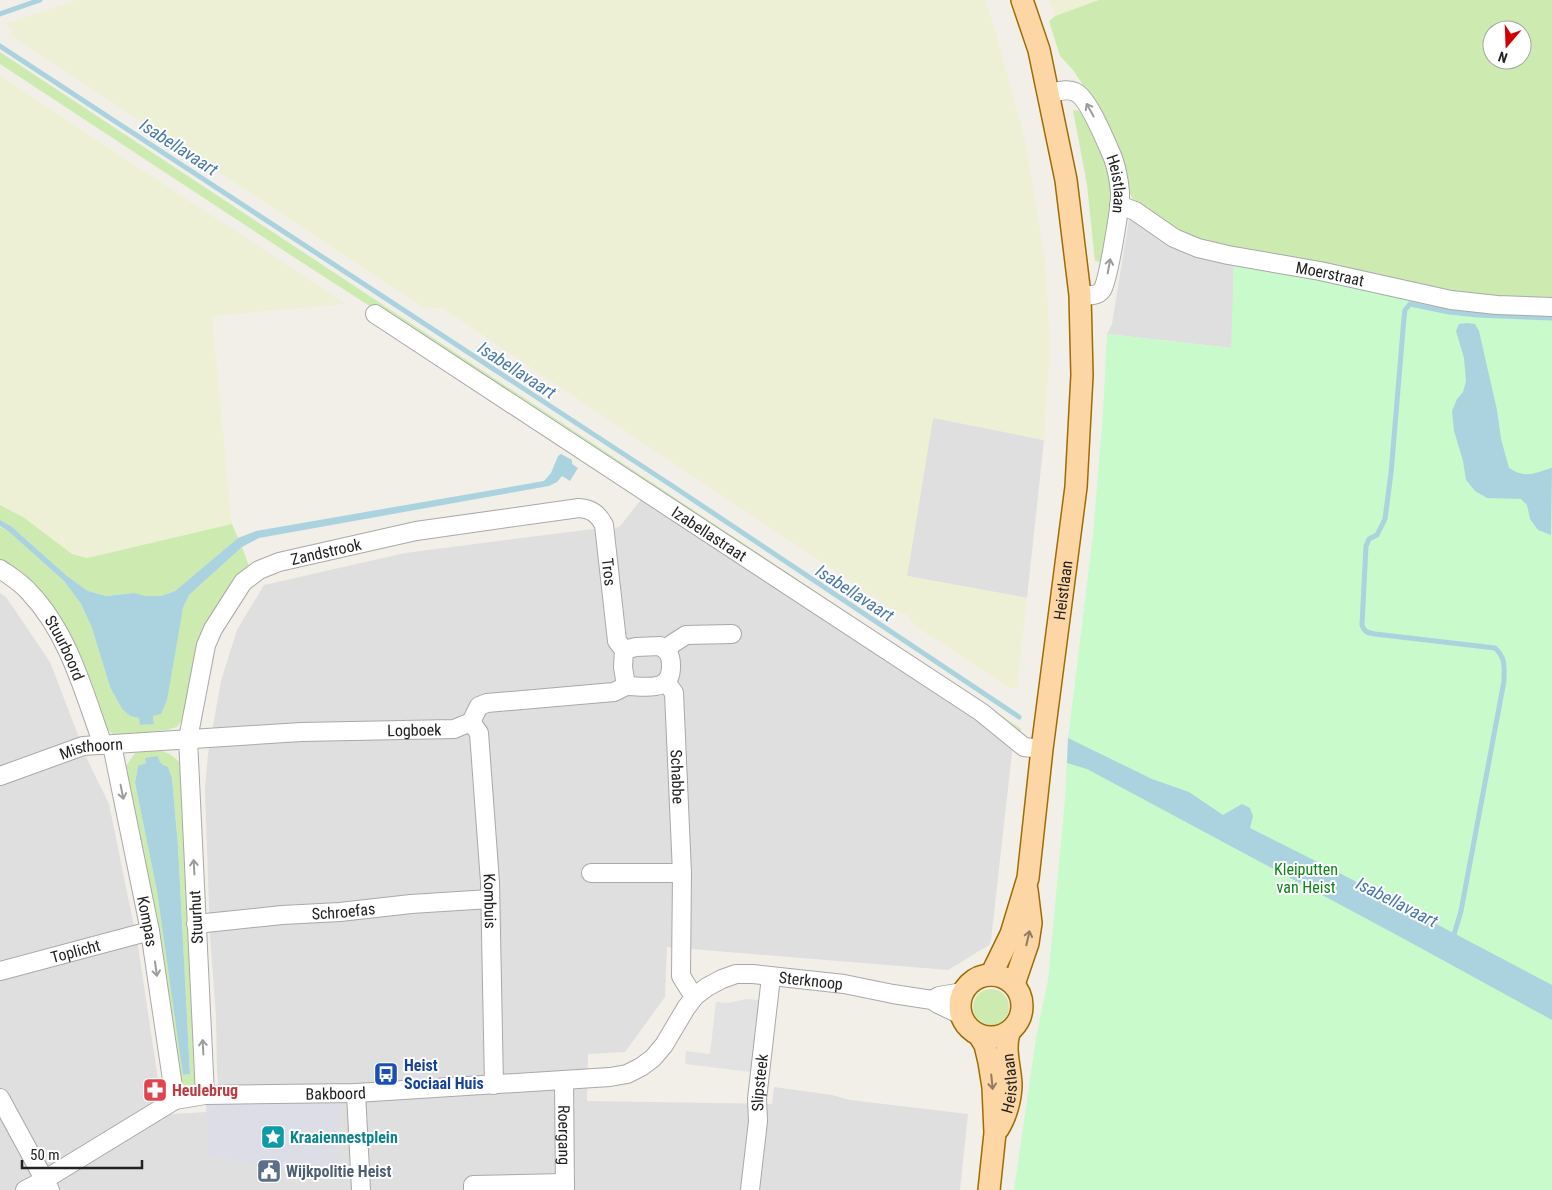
<svg xmlns="http://www.w3.org/2000/svg" width="1552" height="1190" viewBox="0 0 1552 1190" font-family="'Roboto Condensed',sans-serif">
  <rect width="100%" height="100%" fill="#f2efe9"/>
  <!-- residential -->
  <g fill="#e0dfdf">
    <path d="M1130,213l104,48 -2,87 -125,-14 5,-10z"/>
    <path d="M933,417l111,23 -17,158 -120,-22z"/>
    <path d="M644,496l322,211 47,37 -22,196 -2,5 -41,25 -281,-23 -2,50 -40,55 -37,2 -1,47 185,3 2,-17 58,8 18,5 118,14 -8,76h-960v-597l6,4 44,65 38,99 21,43 29,142 22,147 12,21 34,-2 13,-14 -2,-26 -1,-55 -6,-82 -5,-147 3,-34 13,-73 16,-51 27,-45 141,-32 188,-24 19,1 8,-4z"/>
  </g>
  <!-- farmland -->
  <g fill="#eef0d5">
    <path d="M77,0h908l11,32 31,116 19,119 4,83 -6,90 -111,-22 -26,158 120,22 -10,92 -9,-3 -90,-59 -11,-13 -15,-6 -450,-301 -16,1 -416,-274 3,-4 -8,-7z"/>
    <path d="M1049,0h50l-44,16z"/>
    <path d="M0,76l346,228 -134,12 20,208 -145,34 -15,-4 -49,-37 -23,-12z"/>
  </g>
  <!-- grass -->
  <g fill="#cdebb0" fill-rule="evenodd">
    <path d="M1099,0h453v302l-88,-4 -273,-58 -23,-14 -35,-26 -6,-13 -33,-85 -21,-32 -13,-14 -11,-35 6,-5zM1492,30h30v30h-30z"/>
    <path d="M0,52l606,400 370,246 45,31 -1,9 -492,-330 -233,-150 -295,-194z"/>
    <path d="M1073,110l7,1c15,24 32,53 32,82 1,22 -5,47 -12,69l-5,-1 -8,-76z"/>
    <path d="M0,505l23,12 49,37 15,4 145,-34 6,14 -63,53 -14,5h-15l-13,-3 -27,3 -18,-5 -21,-15 -56,-50 -11,-6z"/>
    <path d="M0,527l8,4 56,50 17,23 11,24 18,59 12,22 8,7 9,2 2,7 13,-2 -1,-7 30,-108 6,-13 53,-48 7,19 -65,151 -7,10 -10,3 -45,5 -9,-1 -8,-6 -73,-142 -32,-26z"/>
    <path d="M148,750c19,0 25,4 37,19l15,310 -7,6 -8,2 -7,-5 -55,-304 3,-12 9,-13zM159,762l3,3 6,2 4,11 6,68 12,228 -6,1 -27,-184 -22,-108 3,-16 8,-4z"/>
    <circle cx="991" cy="1007" r="18"/>
  </g>
  <!-- park -->
  <path fill="#c8facc" d="M1234,261l318,53v876h-538l22,-152 12,-58 17,-181 3,-61 25,-203 10,-123 4,-78 124,14z"/>
  <!-- parking -->
  <path fill="#e2e2e2" d="M747,999l13,1 -9,72 -66,-8 1,-13 24,3 6,-52 12,1z"/>
  <!-- plaza -->
  <path fill="#dddde8" d="M206,1099l132,4v55l4,21 -85,-16 -49,-6z"/>
  <!-- water -->
  <g fill="#aad3df">
    <path d="M1467,323l8,1 4,7 18,79 4,29 8,29c17,11 25,5 43,0l-1,67 -13,-5 -8,-11 -3,-14 -6,-6 -34,-1 -12,-7 -9,-11 -3,-19 -9,-30 -2,-20 5,-12 6,-7 3,-11 -2,-23 -8,-27 3,-7z"/>
    <path d="M561,454l11,6v4l6,4 -8,13 -8,-5 -5,6 -8,4 -290,52 -17,9 -53,48 -6,13 -16,92 -6,14 -8,2 1,8 -14,1 -1,-7 -9,-2 -8,-7 -12,-22 -18,-59 -11,-24 -17,-23 -56,-50 -8,-5v-6l11,6 56,50 21,15 18,5 28,-3 12,3h15l14,-5 63,-53 18,-7 288,-50 7,-8 7,-17z"/>
    <path d="M1068,738l84,41 37,13 34,23 19,-11 8,4 3,8 -3,12 99,50 203,107v35l-146,-80 -319,-171 -20,-6z"/>
    <path d="M158,756c1,7 4,9 10,11l4,11 6,68 12,228 -7,1 -26,-184 -22,-108 3,-17 8,-3 -1,-5z"/>
  </g>
  <g fill="none" stroke-linecap="round" stroke-linejoin="round">
    <!-- stream -->
    <g stroke="#aad3df" stroke-width="5">
      <path d="M0,14l40,-14"/>
      <path d="M0,46l674,441 345,230"/>
      <path d="M1453,938l8,-27 43,-230c0,-14 2,-23 -9,-33l-120,-14c-7,-1 -11,-2 -13,-9l4,-79 3,-7 8,-4 8,-16 6,-46 13,-155 1,-8 5,-6 39,8 28,3 75,3"/>
    </g>
    <defs>
      <g id="minor">
        <path id="s1" d="M1049,93c8,-1 18,-5 26,-1 13,5 32,52 38,66 4,11 6,23 7,34 1,12 -12,90 -18,98 -5,7 -15,5 -22,5"/>
        <path id="s2" d="M1119,205l16,6 39,27 24,10 30,7 92,16 131,29 46,5 55,2"/>
        <path id="s3" d="M375,314l606,398 43,35 18,2"/>
        <path id="s4" d="M0,569c10,7 22,14 30,24 39,41 54,100 73,152"/>
        <path d="M660,646c8,5 11,9 11,19 1,28 -24,21 -45,21l-3,-19 1,-17 12,-3z"/>
        <path d="M667,650l5,-6 14,-9 46,-1"/>
        <path id="s5" d="M667,683l7,10 8,180 -1,103 8,13 6,7"/>
        <path id="s6" d="M471,722l8,11 11,149 4,203"/>
        <path id="s7" d="M112,745l38,186 25,169"/>
        <path id="s8" d="M0,776l83,-30 218,-14 153,-3 17,-7 8,-16 8,-3 127,-11 12,-6"/>
        <path d="M591,873h91"/>
        <path id="s9" d="M196,924l86,-9 58,-3 71,-8 79,-5"/>
        <path id="s10" d="M0,971l150,-40"/>
        <path d="M932,1000l7,-4 24,-4"/>
        <path id="s11" d="M564,1080l1,110"/>
        <path d="M356,1093l5,97"/>
        <path id="s12" d="M205,1095l-17,-356 18,-94 7,-16 30,-47 16,-12 20,-8 137,-31 163,-23c13,1 19,6 25,17l13,116 7,9"/>
        <path d="M0,1098l50,92"/>
        <path id="s13" d="M25,1190l19,-10 131,-80 30,-5 151,-2 254,-16 17,-3 14,-7 12,-9 11,-13 22,-37 9,-12 12,-9 15,-8 14,-5h17l91,10 49,10 39,6 6,4 23,11"/>
        <path d="M473,1190v-5l92,-2"/>
        <path id="s14" d="M750,1190l8,-69 -1,-22 14,-122"/>
      </g>
      <g id="major">
        <circle cx="991" cy="1006" r="31"/>
        <path id="s15" d="M991,975l20,-41 17,-56 14,-129 34,-262 6,-112 -2,-80 -14,-115 -27,-130 -17,-50"/>
        <path d="M1014,984l14,-41 3,-20 -4,-33"/>
        <path d="M979,1035l6,10 4,17 4,25 2,46 -6,57"/>
        <path id="s16" d="M998,1129c8,-12 13,-31 13,-45 -1,-18 -7,-34 -2,-51"/>
      </g>
    </defs>
    <!-- minor casing -->
    <use href="#minor" stroke="#a9a9a9" stroke-width="20"/>
    <!-- major casing -->
    <use href="#major" stroke="#a06b00" stroke-width="24"/>
    <!-- minor -->
    <use href="#minor" stroke="#fff" stroke-width="18"/>
    <!-- major -->
    <use href="#major" stroke="#fcd6a4" stroke-width="21"/>
  </g>
  <!-- one-way arrows -->
  <defs><path id="oneway-shaft" d="M-6 0H5M1.5-3L5.5 0L1.5 3" fill="none" stroke-width="1.6" stroke-linecap="round" stroke-linejoin="round" transform="scale(1.25)"/></defs>
  <g stroke="#9c9c9c">
    <use href="#oneway-shaft" transform="translate(1090 110) rotate(-119)"/>
    <use href="#oneway-shaft" transform="translate(1109 266) rotate(-80)"/>
    <use href="#oneway-shaft" transform="translate(122 792) rotate(79)"/>
    <use href="#oneway-shaft" transform="translate(194 867) rotate(-93)"/>
    <use href="#oneway-shaft" transform="translate(156 969) rotate(82)"/>
    <use href="#oneway-shaft" transform="translate(203 1047) rotate(-93)"/>
  </g>
  <g stroke="#8f7c63">
    <use href="#oneway-shaft" transform="translate(1028 938) rotate(-77)"/>
    <use href="#oneway-shaft" transform="translate(992 1082) rotate(84)"/>
  </g>
  <!-- icons -->
  <defs>
    <symbol id="bus-square" viewBox="-11 -11 22 22"><rect x="-9" y="-9" width="18" height="18" rx="4" fill="#1a4fb4" stroke="#fff"/><path d="M-5-6H5V4H4V6H2V4H-2V6H-4V4H-5ZM-3.5-4V0h7V-4ZM-3.5 1.2v1.5H-2V1.2ZM2 1.2v1.5H3.5V1.2Z" fill="#fff"/></symbol>
    <symbol id="pharmacy-square" viewBox="-11 -11 22 22"><rect x="-9" y="-9" width="18" height="18" rx="4" fill="#e0444e" stroke="#fff"/><path d="M-2-6h4v4h4v4h-4v4h-4v-4h-4v-4h4Z" fill="#fff"/></symbol>
    <symbol id="sight-square" viewBox="-11 -11 22 22"><rect x="-9" y="-9" width="18" height="18" rx="4" fill="#0f9aa8" stroke="#fff"/><path d="M0-6L1.8-2.2L6-1.7L2.9 1.2L3.7 5.4L0 3.3L-3.7 5.4L-2.9 1.2L-6-1.7L-1.8-2.2Z" fill="#fff"/></symbol>
    <symbol id="civic-square" viewBox="-11 -11 22 22"><rect x="-9" y="-9" width="18" height="18" rx="4" fill="#5c6f8a" stroke="#fff"/><path d="M-.6-6.5H3V-4.5H.6V-3L4-1V1h2V6H-6V1h2V-1L-.6-3ZM-1.2 2.5V6h2.4V2.5Z" fill="#fff"/></symbol>
  </defs>
  <g fill-rule="evenodd">
    <use href="#bus-square" x="372" y="1060" width="28" height="28"/>
    <use href="#pharmacy-square" x="141" y="1076" width="28" height="28"/>
    <use href="#sight-square" x="259" y="1123" width="28" height="28"/>
    <use href="#civic-square" x="255" y="1157" width="28" height="28"/>
  </g>
  <g text-anchor="middle" dominant-baseline="central" stroke-width="4" stroke-linejoin="round" paint-order="stroke">
    <!-- street labels -->
    <g font-size="16" fill="#222" stroke="#fff">
      <text stroke="none"><textPath href="#s1" startOffset="130">Heistlaan</textPath></text>
      <text stroke="none"><textPath href="#s2" startOffset="225">Moerstraat</textPath></text>
      <text stroke="none"><textPath href="#s3" startOffset="400">Izabellastraat</textPath></text>
      <text stroke="none"><textPath href="#s12" startOffset="615">Zandstrook</textPath></text>
      <text stroke="none"><textPath href="#s12" startOffset="951">Tros</textPath></text>
      <text stroke="none"><textPath href="#s15" startOffset="394">Heistlaan</textPath></text>
      <text stroke="none"><textPath href="#s4" startOffset="104">Stuurboord</textPath></text>
      <text stroke="none"><textPath href="#s8" startOffset="420">Logboek</textPath></text>
      <text stroke="none"><textPath href="#s8" startOffset="96">Misthoorn</textPath></text>
      <text stroke="none"><textPath href="#s5" startOffset="96">Schabbe</textPath></text>
      <text stroke="none"><textPath href="#s6" startOffset="182">Kombuis</textPath></text>
      <text stroke="none"><textPath href="#s9" startOffset="148">Schroefas</textPath></text>
      <text transform="translate(196 917) rotate(-93)">Stuurhut</text>
      <text stroke="none"><textPath href="#s7" startOffset="180">Kompas</textPath></text>
      <text stroke="none"><textPath href="#s10" startOffset="78">Toplicht</textPath></text>
      <text stroke="none"><textPath href="#s13" startOffset="856">Sterknoop</textPath></text>
      <text stroke="none"><textPath href="#s14" startOffset="108">Slipsteek</textPath></text>
      <text stroke="none"><textPath href="#s16" startOffset="48">Heistlaan</textPath></text>
      <text stroke="none"><textPath href="#s13" startOffset="336">Bakboord</textPath></text>
      <text stroke="none"><textPath href="#s11" startOffset="55">Roergang</textPath></text>
    </g>
    <!-- park labels -->
    <g font-size="16" fill="#0c8416" stroke="#fff">
      <text x="1306" y="869">Kleiputten<tspan x="1306" dy="18">van Heist</tspan></text>
    </g>
    <!-- transit labels -->
    <g font-size="16" font-weight="bold" fill="#164399" stroke="#fff" text-anchor="start">
      <text x="404" y="1065">Heist<tspan x="404" dy="18">Sociaal Huis</tspan></text>
    </g>
    <!-- health labels -->
    <g font-size="16" font-weight="bold" fill="#be3a42" stroke="#fff" text-anchor="start">
      <text x="172" y="1090">Heulebrug</text>
    </g>
    <!-- culture labels -->
    <g font-size="16" font-weight="bold" fill="#0d838f" stroke="#fff" text-anchor="start">
      <text x="290" y="1137">Kraaiennestplein</text>
    </g>
    <!-- service labels -->
    <g font-size="16" font-weight="bold" fill="#4e5e75" stroke="#fff" text-anchor="start">
      <text x="286" y="1171">Wijkpolitie Heist</text>
    </g>
    <!-- water labels -->
    <g font-size="18" font-style="italic" fill="#4a7aab" stroke="#fff">
      <text transform="translate(179 147) rotate(33)">Isabellavaart</text>
      <text transform="translate(517 370) rotate(33)">Isabellavaart</text>
      <text transform="translate(855 593) rotate(33)">Isabellavaart</text>
      <text transform="translate(1397 902) rotate(27)">Isabellavaart</text>
    </g>
  </g>
  <!-- north arrow -->
  <g transform="translate(1507 45) rotate(199)"><circle r="24" fill="#ffffff" stroke="#a7a7a7"/>
  <path d="M0-4L9 19L0 12L-9 19Z" fill="#d40000"/>
  <text y="-8" font-size="14" font-weight="bold" text-anchor="middle" fill="#222222">N</text>
  </g>
  <!-- scale -->
  <path d="M22 1160v8h120v-8" fill="none" stroke="#222222" stroke-width="2.5"/>
  <text x="30" y="1160" font-size="15" fill="#222222" stroke="#ffffff" stroke-width="4" paint-order="stroke">50 m</text>
</svg>
